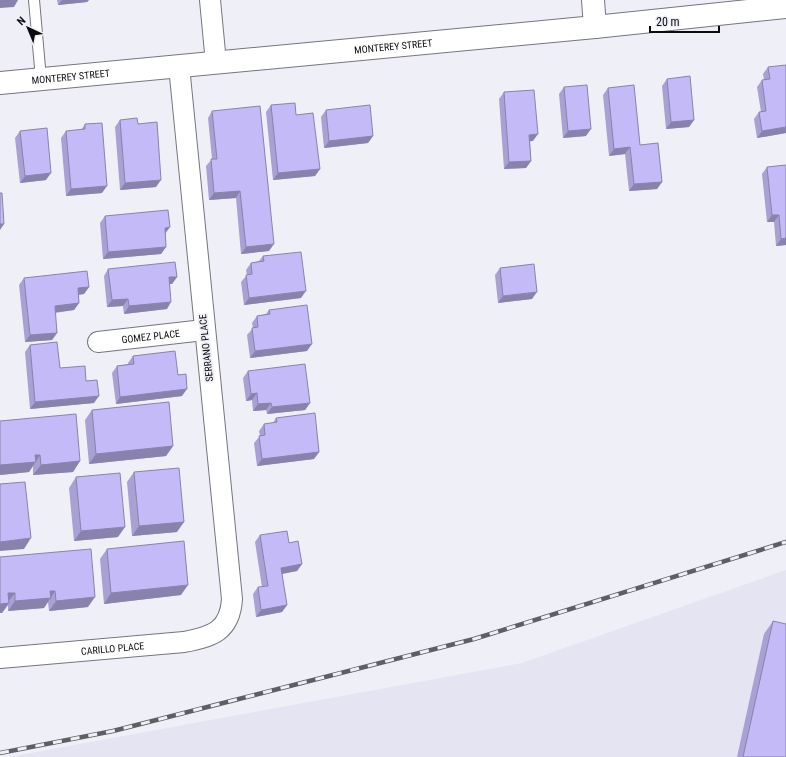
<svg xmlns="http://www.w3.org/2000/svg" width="786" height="757" viewBox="0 0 786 757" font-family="'Roboto Condensed',sans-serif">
  <rect width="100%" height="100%" fill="#efeff7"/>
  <!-- built -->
  <path fill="#e4e4f3" d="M786,570v187h-777l513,-94z"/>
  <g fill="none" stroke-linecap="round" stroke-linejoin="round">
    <defs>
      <path id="lane" d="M34,0l7,79"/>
      <g id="street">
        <path d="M210,0l6,63"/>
        <path id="s1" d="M98,342l106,-12"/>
        <path id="s2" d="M0,658l184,-16c28,-5 46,-11 48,-43l-53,-533"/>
      </g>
      <g id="secondary">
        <path d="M593,0l2,27"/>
        <path id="s3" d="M0,83l595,-56 191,-20"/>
      </g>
    </defs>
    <!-- lane casing -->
    <use href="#lane" stroke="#76757d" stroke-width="12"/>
    <!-- street casing -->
    <use href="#street" stroke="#76757d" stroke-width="22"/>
    <!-- secondary casing -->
    <use href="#secondary" stroke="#76757d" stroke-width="24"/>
    <!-- lane -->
    <use href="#lane" stroke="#fff" stroke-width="10"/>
    <!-- street -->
    <use href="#street" stroke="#fff" stroke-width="20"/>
    <!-- secondary -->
    <use href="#secondary" stroke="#fff" stroke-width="22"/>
    <defs>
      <path id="rail" d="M0,753l113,-22 361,-92 312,-97"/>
    </defs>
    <!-- rail casing -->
    <use href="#rail" stroke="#5e5e63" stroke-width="4.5"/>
    <!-- rail -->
    <use href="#rail" stroke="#efeff7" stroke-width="3" stroke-dasharray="9" stroke-linecap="butt"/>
  </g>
  <!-- wall -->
  <g fill="#a9a0d4">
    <path d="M57,0h32l-2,2 -29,3z"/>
    <path d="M768,67l18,66 -29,5 -3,-19 5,-7h2l-4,-25 5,-7h2l-1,-6z"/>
    <path d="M667,79l27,41 -5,7 -23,2 -4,-43z"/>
    <path d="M564,87l22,49 -23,2 -4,-44z"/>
    <path d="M608,88l32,57 22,37 -5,7 -28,2 -4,-37 -16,2 -6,-61z"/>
    <path d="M504,92l29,49h-3l1,20 -5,7 -22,1 -5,-70z"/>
    <path d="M271,105l25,10 24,54 -5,7 -42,4 -7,-68z"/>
    <path d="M326,110l47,26 -5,7 -44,5 -3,-31z"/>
    <path d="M212,111l57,140 -28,3 -5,-56 -27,2 -3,-34 6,-7 -4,-41z"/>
    <path d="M120,120l36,67 -36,3 -5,-63z"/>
    <path d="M85,124l17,69 -36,3 -5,-58 5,-7 15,-1z"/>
    <path d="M20,131l26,49 -26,3 -5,-45z"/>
    <path d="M767,167l19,78 -10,1 -2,-24h-7l-5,-48z"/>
    <path d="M105,216l61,31 -5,7 -58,5 -3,-36z"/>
    <path d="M263,256l38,42 -57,7 -3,-23 6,-7 -1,-5 5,-7 8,-2z"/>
    <path d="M500,268l32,31 -34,4 -3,-28z"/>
    <path d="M108,269l69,8 -5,7h-2l-3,25 -43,5 -1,-8 -16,1 -3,-31z"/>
    <path d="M24,278l65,9 -5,7 -5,1v8l-5,7 -19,3 2,20 -5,7 -27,2 -6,-57z"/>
    <path d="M269,310l38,41 -57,7 -3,-23 6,-7 -1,-5 5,-7 9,-2z"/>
    <path d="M30,345l30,23 34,35 -64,6 -5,-57z"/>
    <path d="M133,356l45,19 4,21 -66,8 -4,-31 5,-7 11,-2v-1z"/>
    <path d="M248,371l62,32 -5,7 -38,4 -1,-4 -13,1 -1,-11 -6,1 -3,-23z"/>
    <path d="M92,410l81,36 -7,10 -77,8 -4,-44z"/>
    <path d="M276,418l43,34 -5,7 -57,7 -3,-23 6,-7 -1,-5 5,-7 9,-1z"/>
    <path d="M0,421l80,40 -7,11 -40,3v-9l-4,6 -29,3z"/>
    <path d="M134,472l43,60 -45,4 -5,-54z"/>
    <path d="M76,477l42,60 -44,4 -5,-53z"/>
    <path d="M260,535l42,29 -5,7 -15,3 5,31 -5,7 -26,5 -3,-23 5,-7h4l-7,-45z"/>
    <path d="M107,549l74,46 -77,9 -4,-45z"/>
    <path d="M0,557l88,50 -39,4 -1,-9 -4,6 -36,3v-6l-6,8z"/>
    <path d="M773,621l13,136h-49l27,-123z"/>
  </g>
  <!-- shaded-wall -->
  <g fill="#8982ad">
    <path d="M0,0h18l-4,7 -14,1z"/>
    <path d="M62,0h27l-2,2 -29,3z"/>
    <path d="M694,120l-5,7 -23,2 5,-7z"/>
    <path d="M786,127v6l-29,5 5,-7z"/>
    <path d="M591,129l-5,7 -23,2 5,-7z"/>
    <path d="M538,134l-5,7 -9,1 5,-7z"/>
    <path d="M373,136l-5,7 -44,5 5,-7z"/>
    <path d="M630,147l-5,7 -16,2 5,-7z"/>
    <path d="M531,161l-5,7 -22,1 5,-7z"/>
    <path d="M320,169l-5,7 -42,4 5,-7z"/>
    <path d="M51,173l-5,7 -26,3 5,-7z"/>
    <path d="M161,180l-5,7 -36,3 5,-7z"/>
    <path d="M662,182l-5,7 -28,2 5,-7z"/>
    <path d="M107,186l-5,7 -36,3 5,-7z"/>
    <path d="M240,191l-4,7 -27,2 5,-7z"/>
    <path d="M772,215h7l-5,7h-7z"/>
    <path d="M0,224h4l-4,6z"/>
    <path d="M170,227l-5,7v-6z"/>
    <path d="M786,238v7l-10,1 5,-7z"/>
    <path d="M274,244l-5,7 -28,3 5,-7z"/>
    <path d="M166,247l-5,7 -58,5 5,-7z"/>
    <path d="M169,277h8l-5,7h-8z"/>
    <path d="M89,287l-5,7 -11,1 5,-7z"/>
    <path d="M306,291l-5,7 -57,7 5,-7z"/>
    <path d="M537,292l-5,7 -34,4 5,-7z"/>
    <path d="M128,299l-5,7 -16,1 5,-7z"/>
    <path d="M171,302l-4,7 -43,5 5,-8z"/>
    <path d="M79,303l-5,7 -24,3 5,-7z"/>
    <path d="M57,333l-5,7 -27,2 5,-7z"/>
    <path d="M312,344l-5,7 -57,7 5,-7z"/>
    <path d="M187,389l-5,7 -66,8 4,-7z"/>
    <path d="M257,393l-5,7 -6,1 5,-7z"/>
    <path d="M99,396l-5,7 -64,6 5,-7z"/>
    <path d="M271,403l-5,7 -13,1 5,-7z"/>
    <path d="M310,403l-5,7 -38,4 5,-7z"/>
    <path d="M173,446l-7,10 -77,8 7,-10z"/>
    <path d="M319,452l-5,7 -57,7 5,-7z"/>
    <path d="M35,455h5l-11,17 -29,3v-10z"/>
    <path d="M80,461l-7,11 -40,3 8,-10z"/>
    <path d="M184,522l-7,10 -45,4 7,-10z"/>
    <path d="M125,527l-7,10 -44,4 7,-10z"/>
    <path d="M31,538l-7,11 -24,2v-9z"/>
    <path d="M302,564l-5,7 -21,4 5,-7z"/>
    <path d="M188,585l-7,10 -77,9 7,-11z"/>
    <path d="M50,591h5l-11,17 -36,3 7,-10z"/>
    <path d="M8,593h7l-8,10z"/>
    <path d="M95,597l-7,10 -39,4 7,-10z"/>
    <path d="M9,603l-7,10h-2v-9z"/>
    <path d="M287,605l-5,7 -26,5 5,-7z"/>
  </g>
  <!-- building -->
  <g fill="#c4baf7" stroke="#8982ad">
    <path d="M786,65v62l-24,4 -3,-19 7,-1 -4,-31 8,-1 -2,-12z"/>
    <path d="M690,76l4,44 -23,2 -4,-43z"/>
    <path d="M587,85l4,44 -23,2 -4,-44z"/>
    <path d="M634,85l6,60 18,-2 4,39 -28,2 -4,-37 -16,2 -6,-61z"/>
    <path d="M534,90l4,44 -9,1 2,26 -22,1 -5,-70z"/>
    <path d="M295,103l1,12 17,-2 7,56 -42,4 -7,-68z"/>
    <path d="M370,105l3,31 -44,5 -3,-31z"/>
    <path d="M260,106l14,138 -28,3 -6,-56 -26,2 -3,-34h6l-5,-48z"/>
    <path d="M137,118l1,6 19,-2 4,58 -36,3 -5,-63z"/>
    <path d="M102,123l5,63 -36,3 -5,-58 19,-2v-5z"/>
    <path d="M47,128l4,45 -26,3 -5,-45z"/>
    <path d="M786,165v73l-5,1 -2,-24h-7l-5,-48z"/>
    <path d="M0,193h2l2,31h-4z"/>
    <path d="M168,210l2,17 -5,1 1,19 -58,5 -3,-36z"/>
    <path d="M301,252l5,39 -57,7 -3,-23 6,-1 -1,-11 13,-2 -1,-5z"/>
    <path d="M175,262l2,15h-8l2,25 -42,4 -1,-7 -16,1 -4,-31z"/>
    <path d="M534,264l3,28 -34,4 -3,-28z"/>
    <path d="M87,271l2,16 -11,1 1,15 -24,3 2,27 -27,2 -6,-57z"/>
    <path d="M307,305l5,39 -57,7 -3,-23 6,-1 -1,-11 13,-2 -1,-4z"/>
    <path d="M57,342l3,26 25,-2 1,15 11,-1 2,16 -64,6 -5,-57z"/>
    <path d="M175,351l3,24 8,-1 1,15 -67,8 -3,-31 17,-2 -1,-8z"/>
    <path d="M305,364l5,39 -38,4 -1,-4 -13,1 -1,-11 -6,1 -3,-23z"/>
    <path d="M169,402l4,44 -77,8 -4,-44z"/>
    <path d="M315,413l4,39 -57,7 -3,-23 6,-1 -1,-11 13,-2 -1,-4z"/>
    <path d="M76,414l4,47 -39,4 -1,-10h-5l1,7 -36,3v-44z"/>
    <path d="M179,468l5,54 -45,4 -5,-54z"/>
    <path d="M120,473l5,54 -44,4 -5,-54z"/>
    <path d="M25,482l6,56 -31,4v-58z"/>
    <path d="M287,531l2,12 9,-2 4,23 -21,4 6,37 -26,5 -3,-23 10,-1 -8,-51z"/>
    <path d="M184,541l4,44 -77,8 -4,-44z"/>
    <path d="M91,549l4,48 -39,4 -1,-10h-5l1,7 -36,3v-8h-7l1,10 -9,1v-47z"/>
    <path d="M773,621l13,3v133h-43z"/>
  </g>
  <g text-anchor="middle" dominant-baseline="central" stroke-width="3.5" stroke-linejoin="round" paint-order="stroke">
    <!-- street labels -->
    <g font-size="10" fill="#0c0b0e" stroke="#efeff7">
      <text stroke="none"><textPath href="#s3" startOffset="395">MONTEREY STREET</textPath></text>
      <text stroke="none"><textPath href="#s3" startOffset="71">MONTEREY STREET</textPath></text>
      <text stroke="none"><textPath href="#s1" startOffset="53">GOMEZ PLACE</textPath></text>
      <text transform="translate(206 348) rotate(-96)">SERRANO PLACE</text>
      <text stroke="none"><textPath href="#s2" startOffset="113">CARILLO PLACE</textPath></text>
    </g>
  </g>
  <!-- north arrow -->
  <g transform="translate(28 28) rotate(316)" stroke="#efeff7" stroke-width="3" paint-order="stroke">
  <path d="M0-3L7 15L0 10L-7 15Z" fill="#0c0b0e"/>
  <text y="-6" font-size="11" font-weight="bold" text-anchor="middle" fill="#0c0b0e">N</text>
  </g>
  <!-- scale -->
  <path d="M650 26v6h69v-6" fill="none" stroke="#0c0b0e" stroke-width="2"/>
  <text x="656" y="26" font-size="12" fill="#0c0b0e" stroke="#efeff7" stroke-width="3" paint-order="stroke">20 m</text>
</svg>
